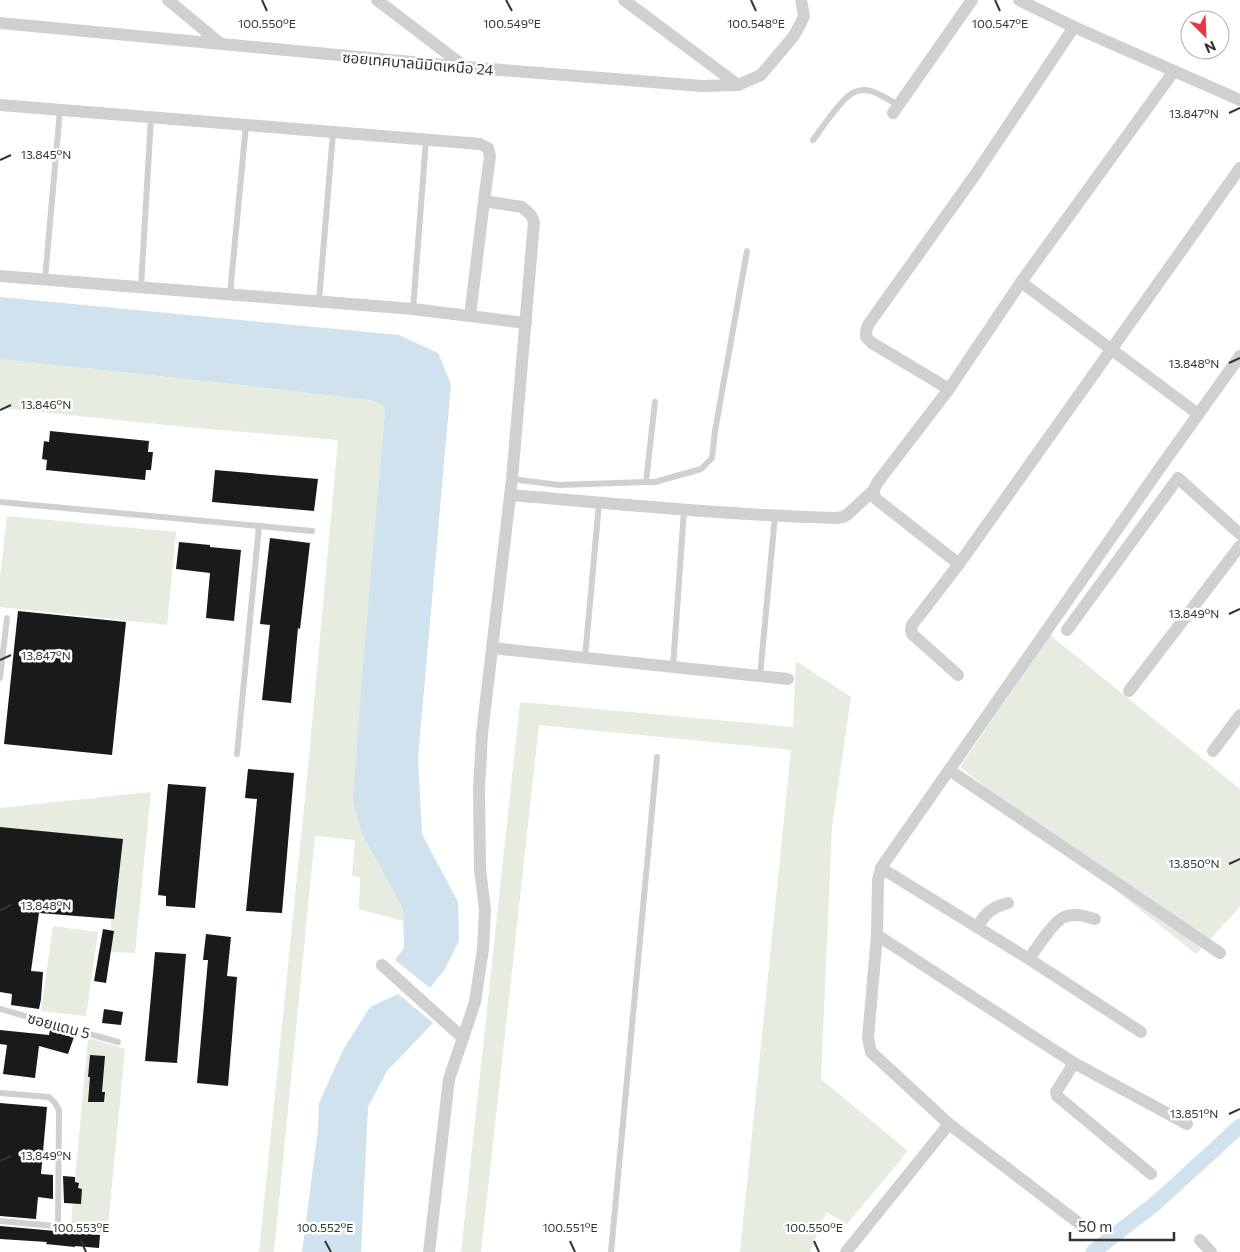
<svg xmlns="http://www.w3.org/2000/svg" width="1240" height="1252" viewBox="0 0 1240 1252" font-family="Commissioner,'Noto Sans Thai',sans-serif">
  <rect width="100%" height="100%" fill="#fff"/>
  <!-- green -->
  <g fill="#e6ecdf">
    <path d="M0,359l250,27 125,15 9,4 1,7 -23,422 41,75v12l-44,-12 1,-32 -8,-1 3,-36 -40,-4 -41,416h-15l49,-484 30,-328 -152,-13 -186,-19z"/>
    <path d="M7,516l169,16 -9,93 -167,-18v-29z"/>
    <path d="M1050,635l190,154v118l-44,47 -236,-187z"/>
    <path d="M796,661l55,36 -19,130 -11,252 87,72 -61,73 -21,-12 -16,40h-70l51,-502 -252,-25 -58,527h-20l59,-550 273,25z"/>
    <path d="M151,792l-16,161 -24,-1 1,-110 -5,-4 -107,-11v-19z"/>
    <path d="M53,926l45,6 -12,84 -45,-5z"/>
    <path d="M88,1038l37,11 -17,177 -37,-3z"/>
  </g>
  <!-- water -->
  <g fill="#cfe2ee">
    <path d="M0,297l399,38 39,18 13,31 -33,374 4,76 36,68 1,39 -14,28 -15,19 -35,-28 9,-12 -1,-39 -41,-75 -9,-33 9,-124 23,-265 -1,-6 -9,-5 -125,-15 -250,-27z"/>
    <path d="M398,994l35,29 -46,48 -19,36 -7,145h-59l16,-122 1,-27 24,-53 27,-43z"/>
  </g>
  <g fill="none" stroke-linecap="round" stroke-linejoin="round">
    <!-- canal -->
    <path stroke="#cfe2ee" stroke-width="15" d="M1093,1252l63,-49 84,-77"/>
  </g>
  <!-- building -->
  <g fill="#1a1a1a">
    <path d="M50,431l99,10 -1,11h5l-2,18h-5l-1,10 -99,-10 1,-10 -5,-1 2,-18 5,1z"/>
    <path d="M215,470l103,9 -4,32 -102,-9z"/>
    <path d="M270,538l40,5 -10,86 -2,-1 -7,75 -29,-3 8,-75 -10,-1z"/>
    <path d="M179,542l31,3v2l31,3 -7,71 -28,-3 4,-45 -34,-4z"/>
    <path d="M18,611l108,11 -14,133 -108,-11z"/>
    <path d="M248,769l46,4 -12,140 -36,-2 11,-112 -12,-1z"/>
    <path d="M168,784l38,3 -11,121 -29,-2v-10l-8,-1z"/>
    <path d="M0,827l123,12 -9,80 -75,-6 -8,58 12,1 -2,27 -2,10 -28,-4 1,-11 -12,-2z"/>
    <path d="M103,929l11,2 -8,52 -12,-2z"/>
    <path d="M206,934l25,3 -4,39 10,1 -9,109 -31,-3 11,-123h-5z"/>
    <path d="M155,952l31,2 -9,109 -32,-2z"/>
    <path d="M104,1009l19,3 -2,13 -19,-2z"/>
    <path d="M0,1030l49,5 1,-5 24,7 -6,17 -29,-8 -4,32 -32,-4 4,-29 -7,-1z"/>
    <path d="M90,1055l15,1 -3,36h3l-1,10h-16l2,-25h-2z"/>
    <path d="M0,1103l47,4 -6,67 12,1v24l-15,-2 -2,22 -36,-3z"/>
    <path d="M63,1176l12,1v5l4,1 -1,5 4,1 -1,15 -17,-1z"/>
    <path d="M0,1226l100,9 -1,13 -24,-2v1l-29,-3 1,-2 -47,-3z"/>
  </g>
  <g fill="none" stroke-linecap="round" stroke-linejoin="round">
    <!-- lane -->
    <g stroke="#d0d0d0" stroke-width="6">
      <path d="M813,140c9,-12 26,-38 38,-46 4,-3 9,-4 15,-4 11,1 23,10 32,15"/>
      <path d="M45,279l15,-169"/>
      <path d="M141,287l10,-169"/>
      <path d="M230,294l16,-169"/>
      <path d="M319,301l14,-168"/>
      <path d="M413,309l13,-169"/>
      <path d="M512,479l47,6 87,-3h9l46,-13 11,-11 3,-27 32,-180"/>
      <path d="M646,482l9,-80"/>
      <path d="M0,502l312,29"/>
      <path d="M585,658l14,-155"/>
      <path d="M673,667l11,-157"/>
      <path d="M760,676l15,-160"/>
      <path d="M0,678l7,-60"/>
      <path d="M237,754l22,-228"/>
      <path d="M0,1009l118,33"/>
      <path d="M0,1093l49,4 6,6 4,7 -1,116"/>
      <path d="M0,1221l98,9"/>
      <path d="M611,1252l46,-495"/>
    </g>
    <!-- street -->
    <g stroke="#d0d0d0" stroke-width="12">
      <path d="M168,0l53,44"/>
      <path d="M377,0l88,67"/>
      <path d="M624,0l114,85"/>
      <path d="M1019,0l55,27 166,73"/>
      <path d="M0,23l465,44 237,19 36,-1 23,-10 32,-38 7,-12 4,-9 -3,-16"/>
      <path d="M0,105l480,39 8,4 2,8 -6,45 38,6 9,8 3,7 -22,257 -30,255 -3,56 1,79 5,41 -2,39 -8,53 -12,36"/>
      <path d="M893,113l79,-113"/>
      <path d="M0,276l413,33 113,14"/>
      <path d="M1021,282l177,132"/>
      <path d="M470,316l14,-115"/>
      <path d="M949,389l-77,-46 -6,-6v-5l2,-7 107,-150 99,-148"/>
      <path d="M873,491l3,8 83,65"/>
      <path d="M510,495c109,9 217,20 326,23l7,-1 5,-3 25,-23 4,-8 72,-94 72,-107 153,-211"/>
      <path d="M1067,630l111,-152 62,56"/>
      <path d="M492,648l296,31"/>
      <path d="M958,675l-46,-41 -1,-5 1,-4 47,-61 281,-396"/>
      <path d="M1129,691l111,-145"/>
      <path d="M1213,751l27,-36"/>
      <path d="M949,770l271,183"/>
      <path d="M881,868l148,91 112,73"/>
      <path d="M977,927c10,-15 13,-19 31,-24"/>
      <path d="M877,935l197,128 -18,29 1,4 94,78"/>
      <path d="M1029,959c7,-10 25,-38 35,-42 11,-4 21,-1 31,2"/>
      <path d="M382,965l81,73 -14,41 -20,173"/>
      <path d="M1074,1063l113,61"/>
      <path d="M1084,1227l-135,-103 -78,-72 -3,-14 9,-103 1,-55 3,-12 6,-9 275,-394 78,-109"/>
      <path d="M1200,1240l11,12"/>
      <path d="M846,1252l103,-128"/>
    </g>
  </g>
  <!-- ticks -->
  <path fill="none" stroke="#333" stroke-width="2" d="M262,0l5,11M506,0l6,11M751,0l5,11M995,0l5,11M1229,113l11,-5M0,160l11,-5M1229,363l11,-5M0,410l11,-5M1229,614l11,-5M0,660l11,-5M1229,864l11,-5M0,910l11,-5M1229,1114l11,-5M0,1161l11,-5M81,1241l5,11M325,1241l6,11M570,1241l5,11M814,1241l5,11"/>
  <g text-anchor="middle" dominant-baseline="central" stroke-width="5" stroke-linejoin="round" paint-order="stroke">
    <!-- street labels -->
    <g font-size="15" fill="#333" stroke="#fff">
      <text transform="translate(418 63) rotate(5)">ซอยเทศบาลนิมิตเหนือ 24</text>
      <text transform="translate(59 1025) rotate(15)">ซอยแดน 5</text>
    </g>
  </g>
  <g font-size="12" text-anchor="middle" fill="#333" stroke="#fff" stroke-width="5" stroke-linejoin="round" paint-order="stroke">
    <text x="267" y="28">100.550°E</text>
    <text x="512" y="28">100.549°E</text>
    <text x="756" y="28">100.548°E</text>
    <text x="1000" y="28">100.547°E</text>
    <text x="1194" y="118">13.847°N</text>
    <text x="46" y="159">13.845°N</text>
    <text x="1194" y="368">13.848°N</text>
    <text x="46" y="409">13.846°N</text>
    <text x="1194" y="618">13.849°N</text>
    <text x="46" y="660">13.847°N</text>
    <text x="1194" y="868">13.850°N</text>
    <text x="46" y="910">13.848°N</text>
    <text x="1194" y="1118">13.851°N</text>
    <text x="46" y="1160">13.849°N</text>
    <text x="81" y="1232">100.553°E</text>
    <text x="325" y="1232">100.552°E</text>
    <text x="570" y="1232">100.551°E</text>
    <text x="814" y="1232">100.550°E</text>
  </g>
  <!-- north arrow -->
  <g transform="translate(1205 35) rotate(156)"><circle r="24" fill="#ffffff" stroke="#adadad"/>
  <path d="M0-4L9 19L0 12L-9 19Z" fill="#e63946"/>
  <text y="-8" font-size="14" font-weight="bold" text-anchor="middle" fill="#333333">N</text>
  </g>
  <!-- scale -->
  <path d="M1070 1232v8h104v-8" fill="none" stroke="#333333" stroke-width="2.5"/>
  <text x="1078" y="1232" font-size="15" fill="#333333" stroke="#ffffff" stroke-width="4" paint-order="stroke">50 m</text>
</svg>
